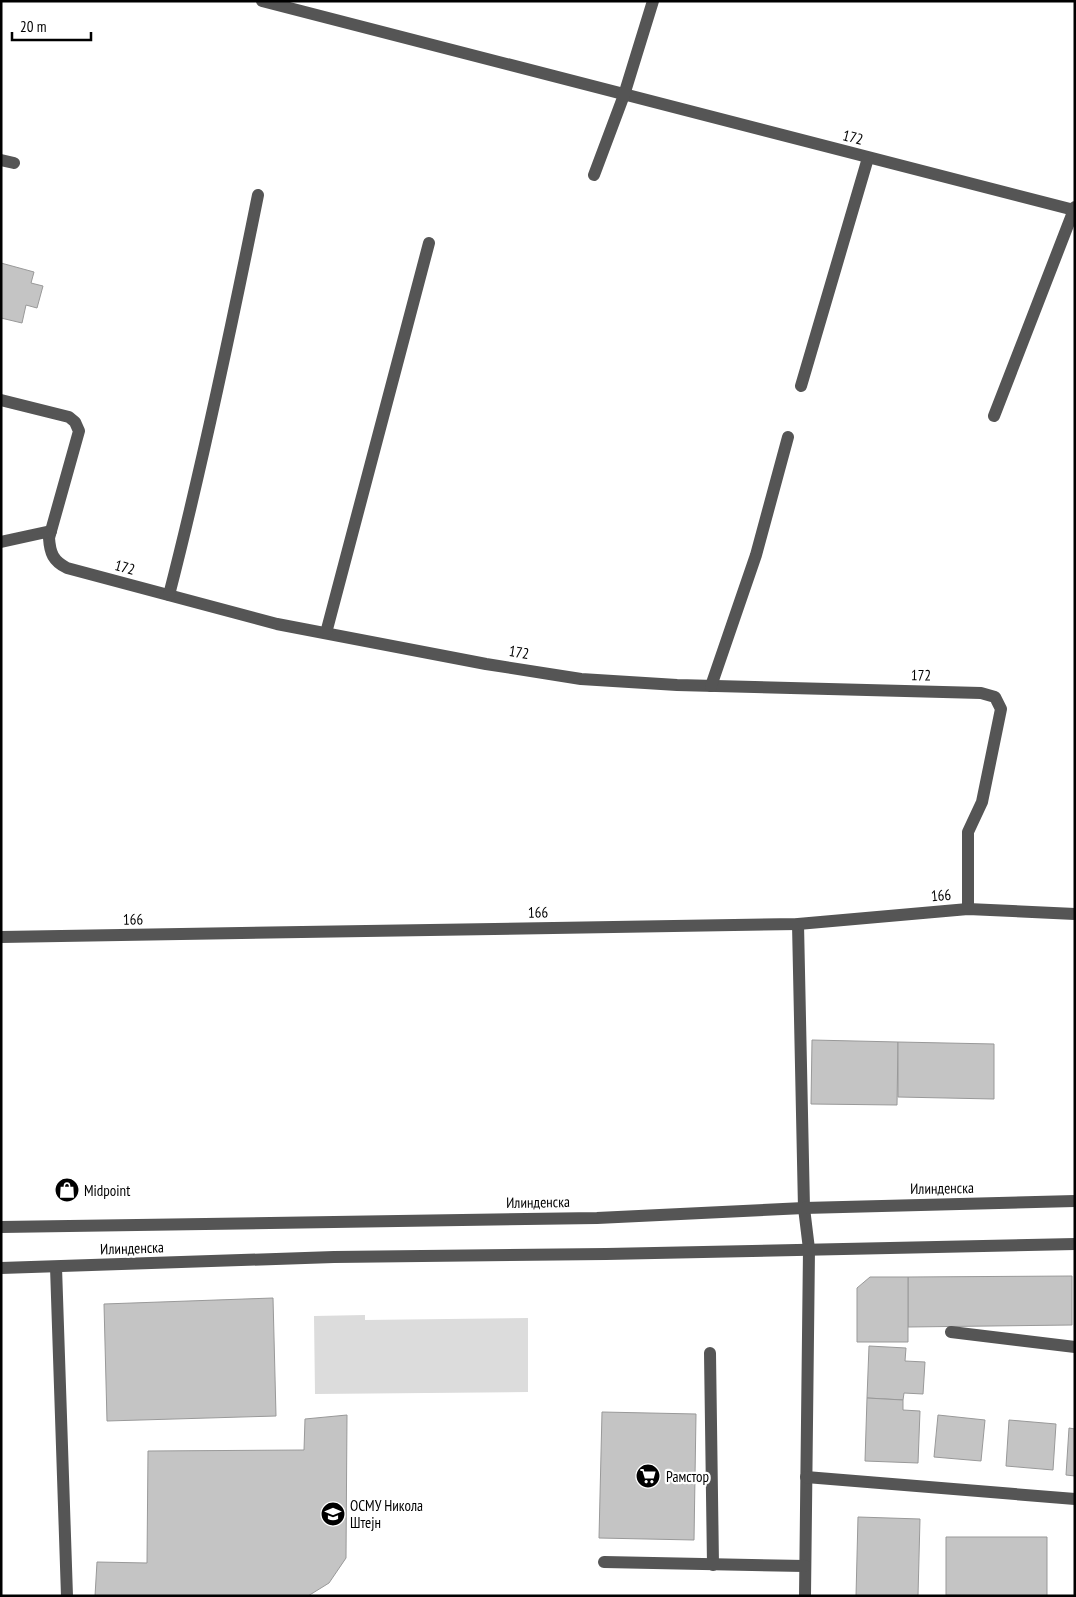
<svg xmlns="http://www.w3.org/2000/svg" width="1076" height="1597" viewBox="0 0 1076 1597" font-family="'PT Sans Narrow',sans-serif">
  <rect width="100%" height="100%" fill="#fff"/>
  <!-- green -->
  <path fill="#dcdcdc" d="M365,1315v5l163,-2v74l-213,2 -1,-78z"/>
  <!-- building -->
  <g fill="#c4c4c4" stroke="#999">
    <path d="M1,263l33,9 -3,11 12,3 -6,22 -11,-3 -4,18 -21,-5z"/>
    <path d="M812,1040l86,2 -1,63 -86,-1z"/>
    <path d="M898,1042l96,2v55l-96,-2z"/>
    <path d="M1072,1276v49l-164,2v-50z"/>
    <path d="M870,1277h38v65h-51v-54z"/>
    <path d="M273,1298l3,118 -169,5 -3,-117z"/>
    <path d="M869,1346l37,2 -1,13 20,1 -2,32 -19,-1 -1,7 -36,-2z"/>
    <path d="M867,1398l36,2v10l17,1 -2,52 -53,-2z"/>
    <path d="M602,1412l94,2 -2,126 -95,-2z"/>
    <path d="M347,1415l-1,143 -17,25 -21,13h-213l2,-34 50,1 1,-112 156,-1 1,-31z"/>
    <path d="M938,1415l47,5 -4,41 -47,-4z"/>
    <path d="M1009,1420l47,4 -3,46 -47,-4z"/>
    <path d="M1069,1428l6,1v47l-9,-1z"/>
    <path d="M858,1517l62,2 -2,77h-62z"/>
    <path d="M946,1537h101v59l-101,-1z"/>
  </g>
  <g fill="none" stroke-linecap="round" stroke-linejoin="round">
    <!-- minor -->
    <g stroke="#555" stroke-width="12">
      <path d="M262,1l812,209"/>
      <path d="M1,160l13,3"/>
      <path d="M594,175l30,-80 29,-94"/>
      <path d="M801,386l67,-228"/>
      <path d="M1,400l68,17 6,5 4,9 -30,107c1,15 4,23 18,30l210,56 209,40 95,15 96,6 304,8 14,4 6,12 -19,93 -14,30v77"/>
      <path d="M994,416l81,-209"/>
      <path d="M1,542l50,-11"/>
      <path d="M169,595c34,-132 62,-266 89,-400"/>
      <path d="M326,633l103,-390"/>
      <path d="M711,686l45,-131 32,-118"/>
      <path d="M798,924l6,284 5,41 -4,347"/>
      <path d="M1,937l797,-13 170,-15 107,5"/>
      <path d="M1,1227l596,-9 207,-10 271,-7"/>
      <path d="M56,1267l11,329"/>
      <path d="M1,1268l333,-11 272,-3 469,-10"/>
      <path d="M951,1332l124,15"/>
      <path d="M710,1353l3,212"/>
      <path d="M806,1477l269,22"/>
      <path d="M604,1562l201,4"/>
    </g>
  </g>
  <!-- icons -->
  <defs>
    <symbol id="shop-disc" viewBox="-11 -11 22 22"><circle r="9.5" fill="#000" stroke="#fff"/><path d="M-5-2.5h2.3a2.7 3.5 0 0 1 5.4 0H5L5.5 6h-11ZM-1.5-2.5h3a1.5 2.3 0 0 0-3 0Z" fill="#fff"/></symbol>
    <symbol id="supermarket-disc" viewBox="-11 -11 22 22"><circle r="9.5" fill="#000" stroke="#fff"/><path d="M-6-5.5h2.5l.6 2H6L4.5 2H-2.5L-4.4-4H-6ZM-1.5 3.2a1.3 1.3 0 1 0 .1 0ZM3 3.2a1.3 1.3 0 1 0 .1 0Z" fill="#fff"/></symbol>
    <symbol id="school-disc" viewBox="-11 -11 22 22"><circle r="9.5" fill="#000" stroke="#fff"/><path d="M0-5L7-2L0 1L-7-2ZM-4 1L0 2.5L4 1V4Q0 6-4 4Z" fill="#fff"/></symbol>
  </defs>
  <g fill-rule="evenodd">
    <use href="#shop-disc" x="53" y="1176" width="28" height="28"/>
    <use href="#supermarket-disc" x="634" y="1462" width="28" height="28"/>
    <use href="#school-disc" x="319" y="1500" width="28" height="28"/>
  </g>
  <g text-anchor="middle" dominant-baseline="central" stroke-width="4.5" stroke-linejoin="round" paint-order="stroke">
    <!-- street labels -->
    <g font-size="15" fill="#000" stroke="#fff">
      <text transform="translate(853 137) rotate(14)">172</text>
      <text transform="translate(125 567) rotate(15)">172</text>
      <text transform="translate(519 652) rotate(9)">172</text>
      <text transform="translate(921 675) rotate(1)">172</text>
      <text transform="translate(941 895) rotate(-5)">166</text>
      <text transform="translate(538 912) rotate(-1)">166</text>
      <text transform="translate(133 919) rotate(-1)">166</text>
      <text transform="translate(942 1188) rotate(-1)">Илинденска</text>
      <text transform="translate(538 1202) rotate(-1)">Илинденска</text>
      <text transform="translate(132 1248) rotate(-2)">Илинденска</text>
    </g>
    <!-- poi labels -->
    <g font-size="15" fill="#000" stroke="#fff" text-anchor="start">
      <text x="84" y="1190">Midpoint</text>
      <text x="666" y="1476">Рамстор</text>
      <text x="350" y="1505">ОСМУ Никола<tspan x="350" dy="17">Штејн</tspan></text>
    </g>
  </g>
  <!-- border -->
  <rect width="1076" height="1597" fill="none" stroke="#000000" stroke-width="5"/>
  <!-- scale -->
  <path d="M12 32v8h79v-8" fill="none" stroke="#000000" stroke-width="2.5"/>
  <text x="20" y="32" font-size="15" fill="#000000" stroke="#ffffff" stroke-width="4" paint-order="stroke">20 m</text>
</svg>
